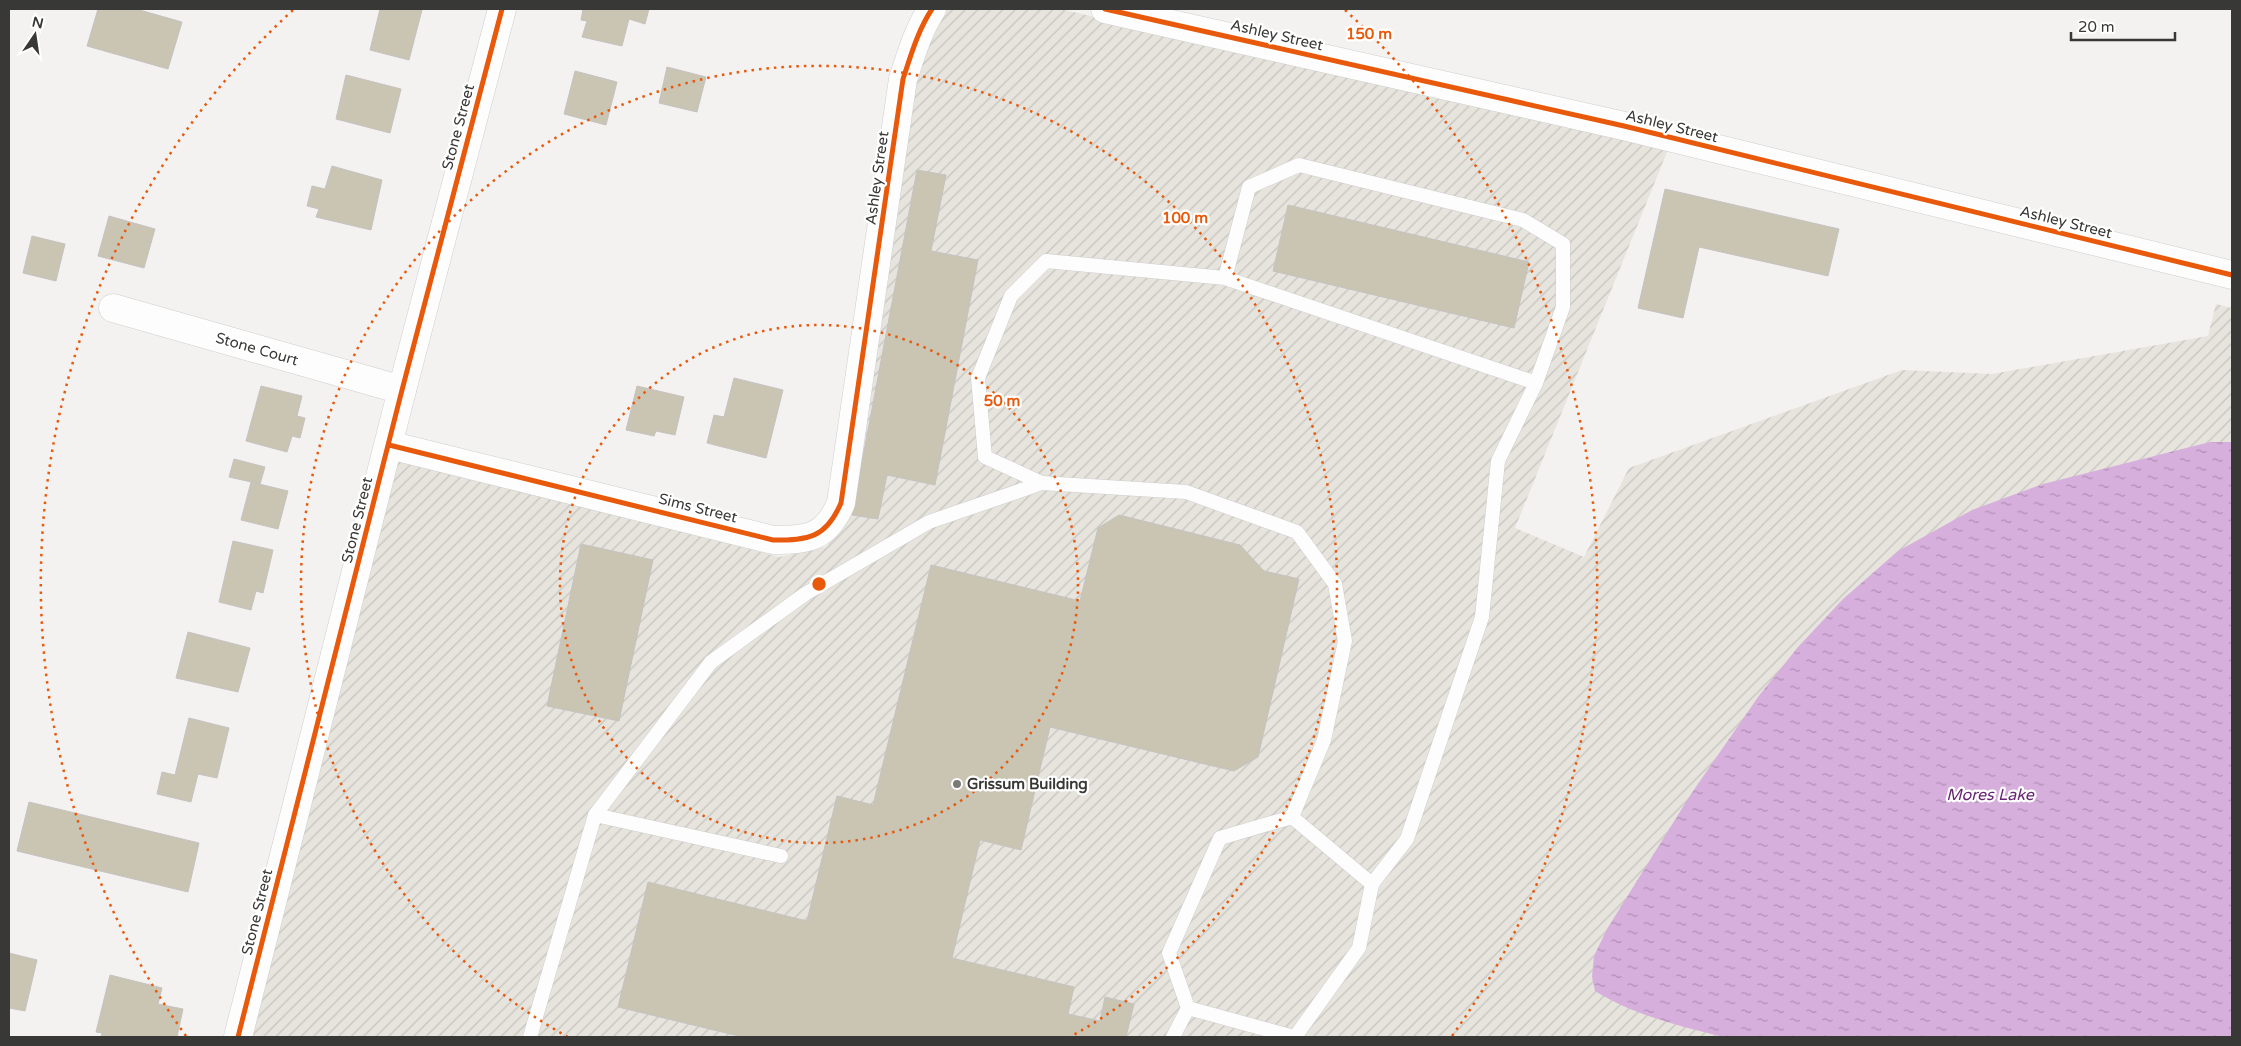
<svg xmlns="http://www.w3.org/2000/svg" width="2241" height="1046" viewBox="0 0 2241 1046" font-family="'Varela Round',sans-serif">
  <defs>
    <pattern id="industrial-furrows" width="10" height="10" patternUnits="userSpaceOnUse" patternTransform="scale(1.25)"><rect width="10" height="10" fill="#e6e4dd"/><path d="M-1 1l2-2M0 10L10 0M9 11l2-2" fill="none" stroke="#c6c4be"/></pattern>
    <pattern id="water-ripples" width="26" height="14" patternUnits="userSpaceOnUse" patternTransform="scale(1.25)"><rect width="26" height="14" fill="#d7afdd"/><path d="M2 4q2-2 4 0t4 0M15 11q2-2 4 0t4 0" fill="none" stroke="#af8fb4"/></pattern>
  </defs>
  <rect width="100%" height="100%" fill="#f3f2f0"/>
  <!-- industrial -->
  <path fill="url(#industrial-furrows)" d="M944,9h116l609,138 -154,381 69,29 45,-89 273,-98 90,4 216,-38 8,-32 16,4v729h-1989l149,-586 387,106 47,-10 23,-29 60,-437z"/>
  <!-- water -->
  <path fill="url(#water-ripples)" d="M2210,442h22v595h-509c-43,-11 -90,-22 -128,-46l-3,-14 2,-21 13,-27 84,-135 67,-97 40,-50 45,-48 55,-48 74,-41 71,-26z"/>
  <!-- building -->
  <g fill="#cac4b2" stroke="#c4c3c2">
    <path d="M98,9h38l46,13 -14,47 -81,-23z"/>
    <path d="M380,9l42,1 -13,50 -39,-10z"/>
    <path d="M583,9h66l-4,15 -16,-5 -7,27 -40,-9 5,-16 -6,-1z"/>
    <path d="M667,67l39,10 -9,35 -38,-9z"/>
    <path d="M575,71l42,11 -11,43 -42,-11z"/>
    <path d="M346,75l55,14 -11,44 -54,-14z"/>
    <path d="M332,166l50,14 -11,50 -55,-13 3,-8 -12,-3 5,-20 13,3z"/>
    <path d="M917,170l29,5 -15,76 47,9 -43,225 -48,-10 -9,44 -26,-4z"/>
    <path d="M1665,189l174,40 -11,47 -129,-29 -16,71 -45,-10z"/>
    <path d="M1288,205l241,57 -15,66 -241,-57z"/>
    <path d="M109,216l46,13 -11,39 -46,-12z"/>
    <path d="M32,236l33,8 -9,37 -33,-8z"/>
    <path d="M734,378l49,12 -17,68 -59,-15 7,-28 10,2z"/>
    <path d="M261,386l41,10 -5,20 8,2 -5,20 -8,-2 -5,16 -41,-11z"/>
    <path d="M637,386l47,11 -9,38 -19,-4 -2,5 -28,-6z"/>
    <path d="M234,459l31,8 -5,17 -31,-7z"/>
    <path d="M251,482l37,9 -10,38 -37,-9z"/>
    <path d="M1119,515l121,30 24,26 35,8 -41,178 -24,14 -184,-44 -29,123 -41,-10 -28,118 122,29 -6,27 32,7 5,-24 29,7 -8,33h-383l-125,-30 30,-125 159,39 30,-125 36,9 58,-240 149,36 18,-73z"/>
    <path d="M233,541l40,9 -10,43 -7,-2 -5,19 -32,-8z"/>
    <path d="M581,544l72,16 -34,161 -72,-15z"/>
    <path d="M188,632l62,16 -12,44 -62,-14z"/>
    <path d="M189,718l40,10 -12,50 -19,-4 -7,28 -34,-8 5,-22 13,3z"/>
    <path d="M29,802l170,41 -11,49 -171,-41z"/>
    <path d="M9,953l28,7 -12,51 -16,-3z"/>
    <path d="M110,975l52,13 -4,16 25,5 -6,28h-76l1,-4 -6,-1z"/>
  </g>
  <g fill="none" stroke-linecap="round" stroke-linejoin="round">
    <defs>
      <g id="service">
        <path d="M1042,483l-57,-26 -7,-79 33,-82 35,-35 179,17 311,105 27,-76v-63l-40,-24 -224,-55 -50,22 -24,91"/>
        <path d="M595,815l186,41"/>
        <path d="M1372,884l35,-45 75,-222 16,-156 38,-78"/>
        <path d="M1188,1008l106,29"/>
        <path d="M530,1037l65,-222 116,-153 94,-68 124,-72 113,-39 144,9 111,40 38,52 10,57 -21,99 -32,77"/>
        <path d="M1173,1037l15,-29 -19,-55 51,-115 72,-21 80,67 -13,64 -64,89"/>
      </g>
      <g id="minor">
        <path d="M1105,9l519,117 608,149"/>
        <path d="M113,308l289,82"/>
        <path d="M389,445l384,95c36,0 53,-2 68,-37l62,-424c8,-24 15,-49 29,-70"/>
        <path d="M238,1037l164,-647 100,-381"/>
      </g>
    </defs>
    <!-- service casing -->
    <use href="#service" stroke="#cececc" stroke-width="15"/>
    <!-- minor casing -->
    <use href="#minor" stroke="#cececc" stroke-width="29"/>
    <!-- service -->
    <use href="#service" stroke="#fdfdfd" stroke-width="14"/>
    <!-- minor -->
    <use href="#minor" stroke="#fdfdfd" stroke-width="28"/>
    <defs>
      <g id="cycleway">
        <path d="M1105,9l519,117 608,149"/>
        <path d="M389,445l384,95c36,0 53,-2 68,-37l62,-424c8,-24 15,-49 29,-70"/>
        <path d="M238,1037l164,-647 100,-381"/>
      </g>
    </defs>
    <!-- cycleway casing -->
    <use href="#cycleway" stroke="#fff" stroke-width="8"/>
    <!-- cycleway -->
    <use href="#cycleway" stroke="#e8590c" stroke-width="5"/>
  </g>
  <!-- distance rings -->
  <g fill="none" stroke="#e8590c" stroke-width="2.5" stroke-dasharray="2.5 5">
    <circle cx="819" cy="584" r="259"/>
    <path d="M568 1037A518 518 0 1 1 1070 1037"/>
    <path d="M186 1036A778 778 0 0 1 293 10M1345 10A778 778 0 0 1 1452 1036"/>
  </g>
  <!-- markers -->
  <circle fill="#797977" stroke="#fff" stroke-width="2" cx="957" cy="784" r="5"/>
  <g text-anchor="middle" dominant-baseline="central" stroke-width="4.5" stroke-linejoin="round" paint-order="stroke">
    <!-- street labels -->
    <g font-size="15" fill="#383836" stroke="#fff">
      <text transform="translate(1277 35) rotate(13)">Ashley Street</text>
      <text transform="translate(1672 126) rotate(14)">Ashley Street</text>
      <text transform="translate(458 127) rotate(-75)">Stone Street</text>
      <text transform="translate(877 178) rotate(-82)">Ashley Street</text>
      <text transform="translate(2066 222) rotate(14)">Ashley Street</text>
      <text transform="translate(257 349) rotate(16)">Stone Court</text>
      <text transform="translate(698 508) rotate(14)">Sims Street</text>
      <text transform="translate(357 520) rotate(-76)">Stone Street</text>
      <text transform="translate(257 912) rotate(-76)">Stone Street</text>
    </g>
    <!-- poi labels -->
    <g font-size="15" font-weight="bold" fill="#383836" stroke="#fff" text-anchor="start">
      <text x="967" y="784">Grissum Building</text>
    </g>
    <!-- water labels -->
    <g font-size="16" font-style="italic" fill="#682474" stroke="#fff">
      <text x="1990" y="795">Mores Lake</text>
    </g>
  </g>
  <circle cx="819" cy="584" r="8" fill="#e8590c" stroke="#fff" stroke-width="2.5"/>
  <g font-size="15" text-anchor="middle" font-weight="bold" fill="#e8590c" stroke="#fff" stroke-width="4.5" stroke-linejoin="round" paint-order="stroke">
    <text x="1369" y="39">150 m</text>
    <text x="1185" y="223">100 m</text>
    <text x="1002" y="406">50 m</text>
  </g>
  <!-- border -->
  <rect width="2241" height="1046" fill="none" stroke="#383836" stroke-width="20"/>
  <!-- north arrow -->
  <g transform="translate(35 35) rotate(13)" stroke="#ffffff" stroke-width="4" paint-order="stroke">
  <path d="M0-4L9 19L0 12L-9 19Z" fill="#383836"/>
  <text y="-8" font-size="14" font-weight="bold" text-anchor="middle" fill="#383836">N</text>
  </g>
  <!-- scale -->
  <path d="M2071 32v8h104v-8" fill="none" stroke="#383836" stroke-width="2.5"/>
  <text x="2078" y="32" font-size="15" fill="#383836" stroke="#ffffff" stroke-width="4" paint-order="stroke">20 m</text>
</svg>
